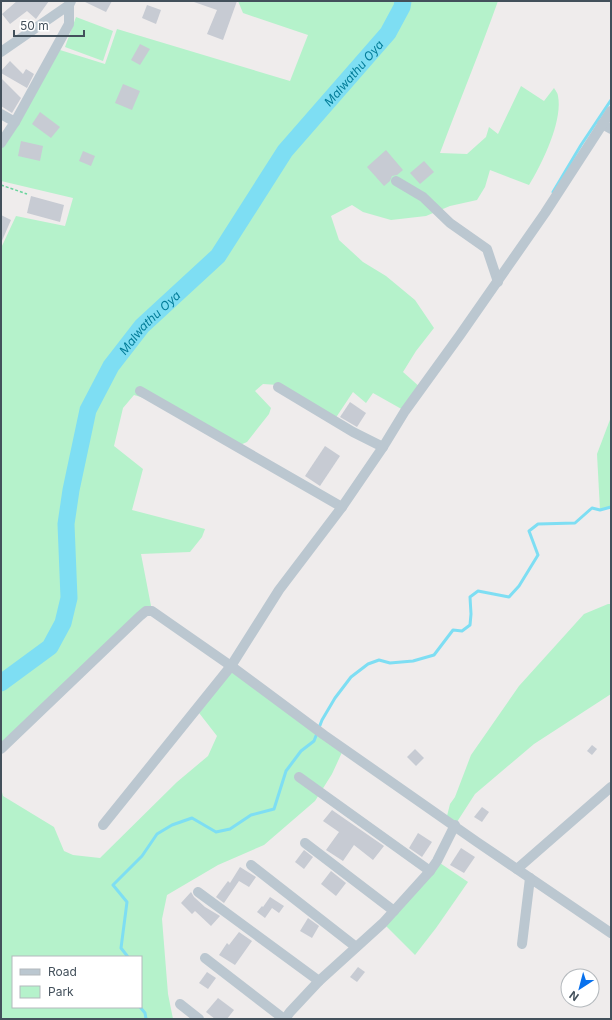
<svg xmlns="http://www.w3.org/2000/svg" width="612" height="1020" viewBox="0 0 612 1020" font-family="Inter,sans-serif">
  <rect width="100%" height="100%" fill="#efecec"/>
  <!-- green -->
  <g fill="#b5f2cb" fill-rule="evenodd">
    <path d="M238,1h260c-18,51 -39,101 -58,152l27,1 19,-17 3,-10 9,7 23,-48 23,15 10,-13c1,2 4,5 4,8 5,25 -16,68 -29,89l-39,-15 -5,17 -8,13 -27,6 -24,10 -35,4 -28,-8 -11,-7 -21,11 8,24 24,22 23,14 29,24 19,28 -18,23 -13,21 18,16 -16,23 -32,-18 -7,10 -13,-11 -18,27 -57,-34 -15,-1 -8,7 16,17 -2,6 -22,28 -7,3 -86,-44 -20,-6 -11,13 -9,38 29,23 -11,41 73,19 -3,8 -12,15 -49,2 11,57 -151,138v-501l15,-32 49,10 8,-28 -72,-17v-35l59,-96 45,14 12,-35 173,52 18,-46 -65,-22z"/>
    <path d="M76,17l37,14 -10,30 -38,-14z"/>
    <path d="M611,417v90l-11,3 -3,-56z"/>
    <path d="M608,604h3v90l-77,50 -59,50 -20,31 -9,-5 4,-16 5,-7 16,-42 48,-69 65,-72z"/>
    <path d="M231,666l113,82 -12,26 -17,27 -51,44 -46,20 -51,30 -5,24 6,75 5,25h-172v-231l2,8 51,31 10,24 9,4 27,3 77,-76 31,-26 9,-20 -21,-27zM13,957h128v50h-128z"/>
    <path d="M437,861l31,21 -32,46 -21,27 -32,-32z"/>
  </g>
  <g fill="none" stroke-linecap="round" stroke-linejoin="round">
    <!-- stream -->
    <g stroke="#7edef3" stroke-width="3">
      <path d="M553,192l28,-47 30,-45"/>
      <path d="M128,957l-7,-9 6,-46 -14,-17 29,-29 15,-22 15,-9 20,-7 24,14 14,-3 21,-14 23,-6 12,-38 15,-20 13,-10 8,-21 13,-22 16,-21 17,-13 11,-4 11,3 23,-2 21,-6 19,-25 9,1 8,-6 1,-11 -1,-17 8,-6 31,6 10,-11 19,-31 -9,-24 9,-7 37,-1 17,-15 8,2 11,-3"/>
      <path d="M140,1007l5,6 1,6"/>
    </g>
    <!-- river -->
    <path stroke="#7edef3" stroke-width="17" id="s1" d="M1,683l49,-36 13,-24 6,-25 -3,-74 5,-34 17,-80 23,-44 31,-40 76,-70 67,-105 103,-118 14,-26 1,-6"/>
  </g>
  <!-- building -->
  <g fill="#c7cbd3">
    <path d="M17,1h32l-13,18 -9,-8 -17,13 -8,-10z"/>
    <path d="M83,1h29l-6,11z"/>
    <path d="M194,1h43l-14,39 -16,-6 10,-24 -23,-8z"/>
    <path d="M147,5l14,5 -5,14 -14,-6z"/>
    <path d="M140,44l10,5 -10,16 -9,-5z"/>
    <path d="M10,61l13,13 3,-5 8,5 -7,14 -26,-15v-2z"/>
    <path d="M1,78l20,20 -9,15 -11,-7z"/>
    <path d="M123,84l17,7 -8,19 -17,-7z"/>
    <path d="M40,112l20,15 -9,11 -19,-14z"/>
    <path d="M21,141l22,5 -3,15 -22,-5z"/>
    <path d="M386,150l17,20 -6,5 -5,1 -2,5 -6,5 -17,-19z"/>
    <path d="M83,151l12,5 -4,10 -12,-5z"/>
    <path d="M424,161l10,11 -14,12 -10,-11z"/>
    <path d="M31,196l33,9 -4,17 -33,-9z"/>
    <path d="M1,215l10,5 -10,23z"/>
    <path d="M350,402l16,11 -9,14 -17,-10z"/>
    <path d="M325,446l15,10 -20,30 -15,-10z"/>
    <path d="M592,745l5,4 -5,6 -5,-4z"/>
    <path d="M415,749l9,9 -8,8 -9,-9z"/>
    <path d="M482,807l7,5 -7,10 -8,-5z"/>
    <path d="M332,810l52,36 -11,14 -19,-15 -11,16 -17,-11 13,-18 -16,-11z"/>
    <path d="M418,833l14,9 -10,15 -13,-9z"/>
    <path d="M461,848l14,9 -11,16 -14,-8z"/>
    <path d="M304,850l9,7 -9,12 -9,-7z"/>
    <path d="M240,867l16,10 -7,10 -10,-6 -15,22 -8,-6 12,-16 2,2z"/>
    <path d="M331,871l15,12 -10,13 -15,-12z"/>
    <path d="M191,892l3,5 11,10 15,9 -9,10 -16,-15 -3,3 -11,-11z"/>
    <path d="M270,897l14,9 -5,7 -7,-5 -7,10 -8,-6 5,-6 1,1z"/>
    <path d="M308,918l11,8 -7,12 -12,-7z"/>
    <path d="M239,932l13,9 -17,24 -16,-10 8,-12 2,2z"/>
    <path d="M358,967l7,5 -8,10 -7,-5z"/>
    <path d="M207,972l9,6 -8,11 -9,-6z"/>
    <path d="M218,998l16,12 -7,9h-12l-9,-7z"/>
  </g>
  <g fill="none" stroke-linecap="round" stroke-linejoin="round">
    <!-- path -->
    <path stroke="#6ad39d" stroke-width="1.5" stroke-dasharray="3 2" stroke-linecap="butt" d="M1,185l26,9"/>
    <!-- street -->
    <g stroke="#bbc7d0" stroke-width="10">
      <path d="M1,52l68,-47 2,-4"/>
      <path d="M1,114l14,8"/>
      <path d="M602,124l9,5"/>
      <path d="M1,143l14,-21 54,-98v-19"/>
      <path d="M396,181l27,16 27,26 37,26 11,33"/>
      <path d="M278,387l75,45 30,15"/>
      <path d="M140,391l202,116"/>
      <path d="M1,749l139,-133 6,-5h6l79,55 93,69 153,107 134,91"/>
      <path d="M299,777l131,94"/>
      <path d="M103,825l128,-159 48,-76 63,-83 41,-60 22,-36 55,-76 85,-122 66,-102"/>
      <path d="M305,843l89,68"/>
      <path d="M251,865l105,82"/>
      <path d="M517,869l94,-82"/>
      <path d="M198,892l121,89"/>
      <path d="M522,944l8,-66"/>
      <path d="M205,958l79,61"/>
      <path d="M180,1004l19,15"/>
      <path d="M285,1019l5,-7 29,-31 64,-58 47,-52 7,-10 18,-36"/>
    </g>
  </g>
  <g text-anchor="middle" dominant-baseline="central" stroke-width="3.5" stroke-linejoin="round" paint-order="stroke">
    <!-- water labels -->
    <g font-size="12" font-style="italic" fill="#037d99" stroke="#fff">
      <text stroke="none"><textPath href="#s1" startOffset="736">Malwathu Oya</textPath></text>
      <text stroke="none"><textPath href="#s1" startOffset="412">Malwathu Oya</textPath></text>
    </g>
  </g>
  <!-- border -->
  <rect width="612" height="1020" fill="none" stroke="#43505b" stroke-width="4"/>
  <!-- legend -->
  <rect x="12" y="956" width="130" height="52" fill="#ffffff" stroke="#b4b9bd"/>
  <rect x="20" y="969" width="20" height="6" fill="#bbc7d0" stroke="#b4b9bd"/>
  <text x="48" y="976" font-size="12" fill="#43505b">Road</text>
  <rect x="20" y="986" width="20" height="12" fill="#b5f2cb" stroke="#b4b9bd"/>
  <text x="48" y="996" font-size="12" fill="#43505b">Park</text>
  <!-- north arrow -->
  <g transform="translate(580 988) rotate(216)"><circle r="19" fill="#ffffff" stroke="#b4b9bd"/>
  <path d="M0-3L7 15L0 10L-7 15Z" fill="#0871ed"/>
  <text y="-6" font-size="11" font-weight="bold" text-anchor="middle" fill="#43505b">N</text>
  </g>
  <!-- scale -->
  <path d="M14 30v6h70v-6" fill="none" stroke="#43505b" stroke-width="2"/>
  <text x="20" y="30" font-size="12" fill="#43505b" stroke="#ffffff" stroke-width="3" paint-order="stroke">50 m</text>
</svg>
